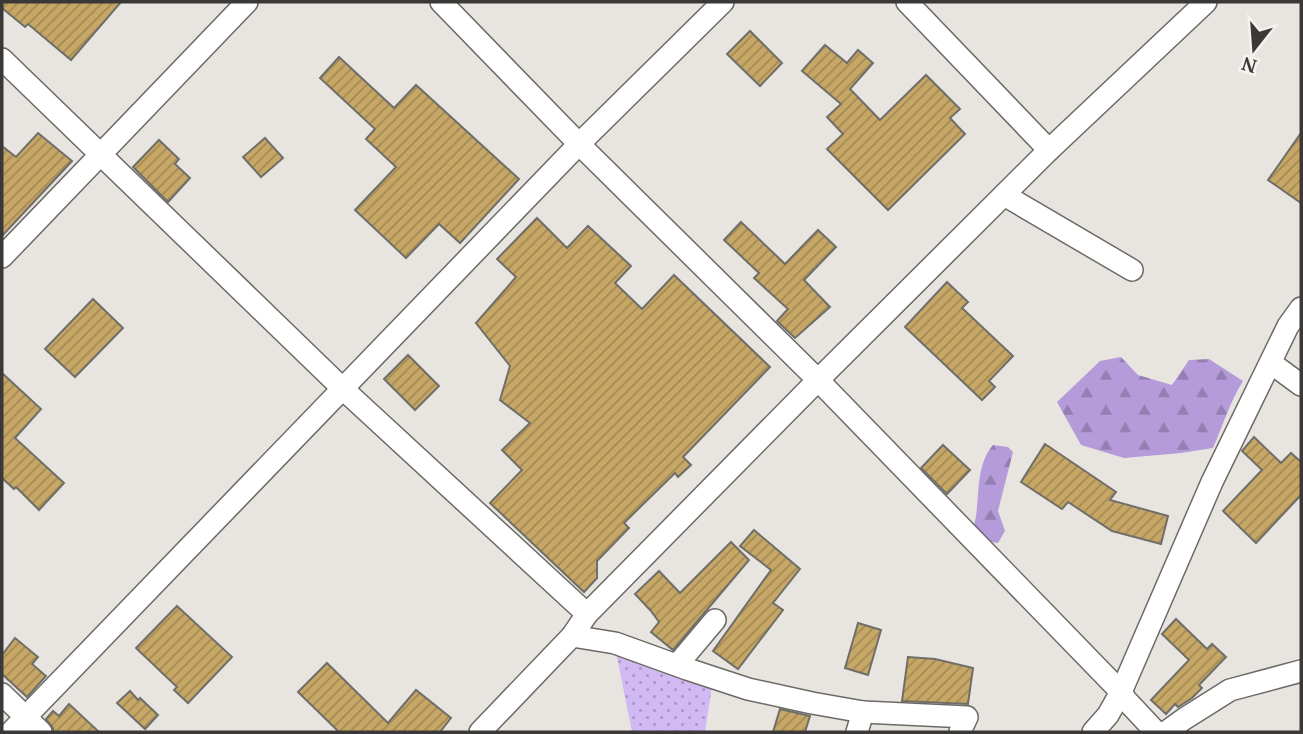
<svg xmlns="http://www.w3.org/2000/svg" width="1303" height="734" viewBox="0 0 1303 734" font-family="'PT Serif',serif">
  <defs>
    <pattern id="grass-dots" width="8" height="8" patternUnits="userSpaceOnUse" patternTransform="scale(1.75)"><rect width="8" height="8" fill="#d1baf4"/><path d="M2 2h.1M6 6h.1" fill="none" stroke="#ab98c6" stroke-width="1.8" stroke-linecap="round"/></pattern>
    <pattern id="forest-firs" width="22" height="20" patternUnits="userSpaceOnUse" patternTransform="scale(1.75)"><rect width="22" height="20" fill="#b59bda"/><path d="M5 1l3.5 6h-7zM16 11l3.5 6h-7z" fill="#947fb2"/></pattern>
    <pattern id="building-hatch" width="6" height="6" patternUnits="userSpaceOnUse" patternTransform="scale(1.75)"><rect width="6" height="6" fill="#c7a765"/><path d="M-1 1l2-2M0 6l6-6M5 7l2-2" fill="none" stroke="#a38954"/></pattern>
  </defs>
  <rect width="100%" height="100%" fill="#e8e5e0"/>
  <!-- grass -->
  <path fill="url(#grass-dots)" d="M616,652l96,34 -7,46h-73z"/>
  <!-- forest -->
  <g fill="url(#forest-firs)">
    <path d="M1121,357l17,18 34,10 17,-25 20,-1 34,22c-13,21 -20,44 -30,67l-32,5 -57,5 -43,-13 -24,-43 43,-41z"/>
    <path d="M993,445l15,2 5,5 -15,59 7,20 -7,12 -12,-2 -12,-16c7,-25 0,-58 19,-80z"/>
  </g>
  <!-- building -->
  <g fill="url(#building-hatch)" stroke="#706e69" stroke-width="2">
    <path d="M2,2h119l-50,58 -43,-36 -3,3 -23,-19z"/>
    <path d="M750,31l32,32 -22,23 -33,-32z"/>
    <path d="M825,45l22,18 11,-13 15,13 -23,26 30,31 46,-45 34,34 -10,9 15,16 -77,76 -61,-61 16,-15 -16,-17 14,-13 -39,-33z"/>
    <path d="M339,57l55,51 22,-23 103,94 -59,64 -21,-19 -33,34 -51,-48 41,-43 -30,-28 9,-10 -55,-51z"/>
    <path d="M38,133l34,28 -70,75v-90l14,11z"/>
    <path d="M1301,133v70l-33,-23z"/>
    <path d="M265,138l18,20 -22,19 -18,-20z"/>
    <path d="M159,140l20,19 -4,5 15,14 -22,24 -35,-35z"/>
    <path d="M537,218l30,30 21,-22 43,40 -16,17 27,26 32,-34 96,92 -87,90 8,8 -13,12 -3,-4 -51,50 5,5 -32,33v17l-13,14 -94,-89 32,-33 -20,-20 28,-27 -30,-23 10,-34 -34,-43 40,-46 -19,-18z"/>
    <path d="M741,222l44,42 33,-34 18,17 -32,33 26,27 -35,31 -18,-17 11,-12 -34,-31 5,-5 -35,-33z"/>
    <path d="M947,282l21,20 -6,6 51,48 -24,25 6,6 -13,13 -77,-73z"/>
    <path d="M93,299l30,29 -48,49 -30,-28z"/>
    <path d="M408,355l31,31 -24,24 -31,-31z"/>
    <path d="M2,373l39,36 -26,29 49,45 -25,27 -23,-23 -2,2 -12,-11z"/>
    <path d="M1254,437l27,26 10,-10 10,9v33l-45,48 -33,-32 39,-41 -20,-19z"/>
    <path d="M1045,444l71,48 -6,8 58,16 -7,28 -49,-13 -44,-29 -6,7 -41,-27z"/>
    <path d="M943,445l27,25 -23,24 -26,-26z"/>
    <path d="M754,530l46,39 -27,34 10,7 -45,59 -25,-18 58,-81 -31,-24z"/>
    <path d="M731,542l18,18 -76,90 -22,-18 8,-10 -8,-11 -16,-17 24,-23 21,22z"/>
    <path d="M177,606l55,51 -44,46 -14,-13 3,-3 -41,-39z"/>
    <path d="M1176,619l31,30 5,-5 14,13 -27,28 3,3 -10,10 -14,9 -3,-3 -9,10 -15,-14 38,-40 -27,-26z"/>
    <path d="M858,623l23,7 -13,45 -23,-7z"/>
    <path d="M15,638l23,19 -6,7 14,12 -19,21 -25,-23v-19z"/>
    <path d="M908,657l27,2 38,9 -5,36 -66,-3z"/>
    <path d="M327,663l61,60 28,-33 35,28 -11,14h-101l-41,-40z"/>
    <path d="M130,691l8,9 2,-2 18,17 -13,14 -28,-26z"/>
    <path d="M69,704l30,28h-45l-1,-4 -7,-9 7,-8 6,5z"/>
    <path d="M780,709l30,7 -5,16h-32z"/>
  </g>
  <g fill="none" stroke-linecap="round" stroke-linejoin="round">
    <defs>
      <g id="minor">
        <path d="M441,2l138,142 239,236 303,312 5,8 30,32"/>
        <path d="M907,2l142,148"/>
        <path d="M2,59l341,330 244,225"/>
        <path d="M1004,195l128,75"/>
        <path d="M2,257l245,-255"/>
        <path d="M1271,363l30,22"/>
        <path d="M572,636l43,7 72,26 61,20 64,14 51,9 104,5 -7,15"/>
        <path d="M677,665l38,-45"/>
        <path d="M2,694l39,38"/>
        <path d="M11,732l568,-588 144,-142"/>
        <path d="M480,732l92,-96 15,-22 231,-234 231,-230 157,-148"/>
        <path d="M857,732l6,-20"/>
        <path d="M1093,732l15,-17 13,-23 91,-210 76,-156 13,-18"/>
        <path d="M1166,732l18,-13 46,-29 71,-19"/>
      </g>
    </defs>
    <!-- minor casing -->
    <use href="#minor" stroke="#6c6a66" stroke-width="24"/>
    <!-- minor -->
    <use href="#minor" stroke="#fff" stroke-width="21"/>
  </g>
  <!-- border -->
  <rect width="1303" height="734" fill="none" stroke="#3a3937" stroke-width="7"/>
  <!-- north arrow -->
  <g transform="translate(1254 49) rotate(197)" stroke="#f5f3ee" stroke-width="5" paint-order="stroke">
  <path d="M0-5L12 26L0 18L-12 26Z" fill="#3a3937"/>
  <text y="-10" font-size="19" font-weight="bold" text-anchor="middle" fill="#3a3937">N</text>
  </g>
</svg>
